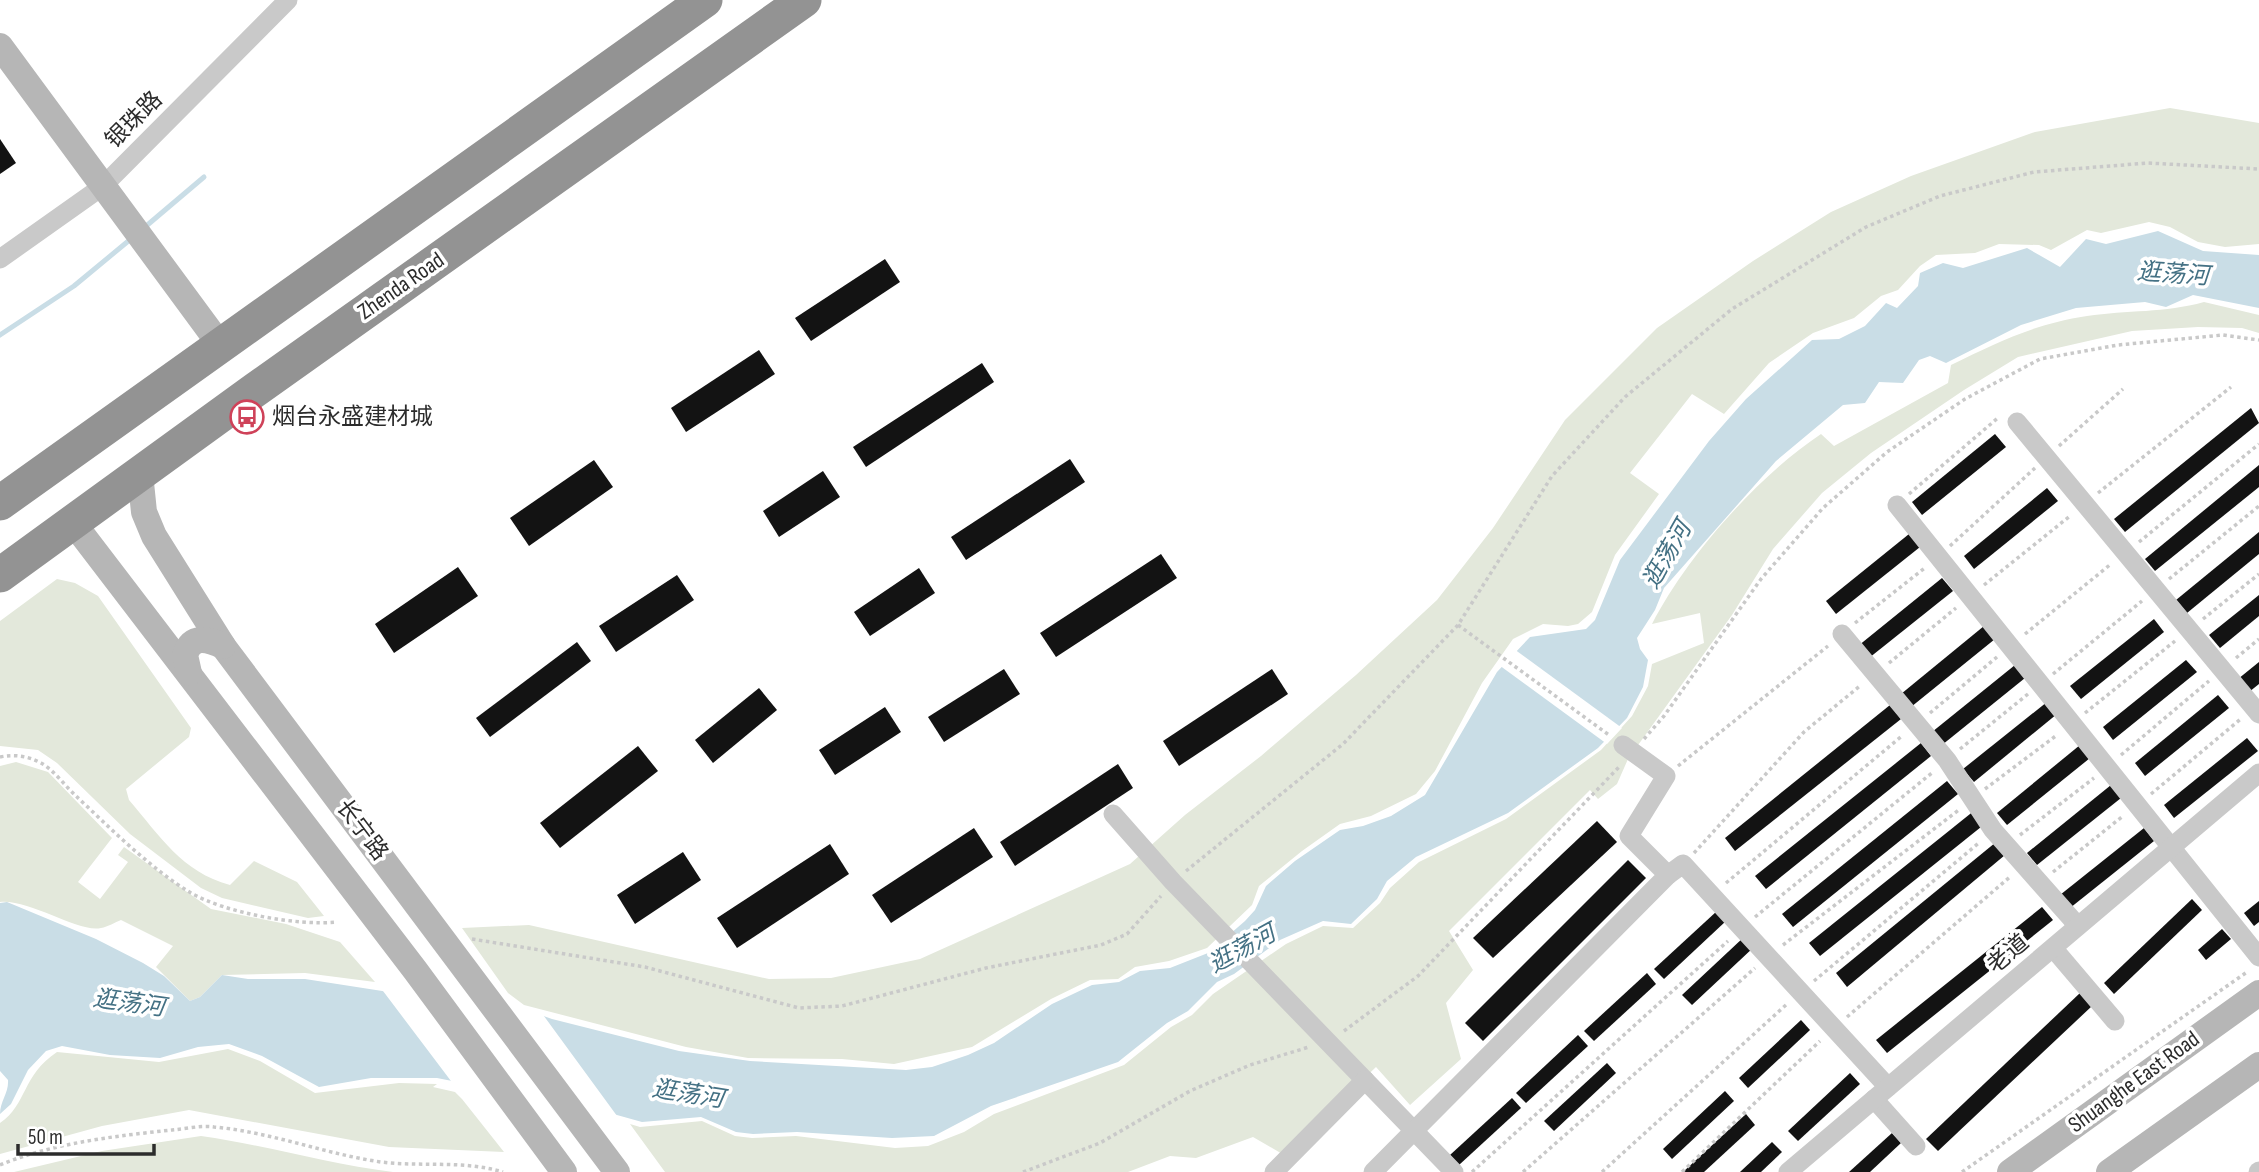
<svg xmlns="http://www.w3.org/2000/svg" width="2259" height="1172" viewBox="0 0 2259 1172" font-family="'Sofia Sans Condensed','Noto Sans SC',sans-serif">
  <rect width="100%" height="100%" fill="#fff"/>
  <!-- green -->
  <g fill="#e3e8db">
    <path d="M2170,108l89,15v121l-34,3 -27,-5 -28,-15 -21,-5 -48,11 -14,-3 -36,20 -12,-5 -40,-1 -24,9 -39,2 -16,11 -22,24 -17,6 -27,22 -41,15 -44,30 -45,51 -32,-20 -62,79 29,21 -44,61 -23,57 -14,12 -10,2 -25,-2 -30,15 -31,44 -47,88 -19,23 -45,22 -31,8 -38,27 -43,35 -7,19 -45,43 -38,13 -34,6 -17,12 -28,1 -39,19 -79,48 -78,17 -52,-5 -94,-1 -62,-11 -162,-42 -16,-12 -46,-65 67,-3 240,54 62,-1 89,-19 210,-95 55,-49 76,-59 95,-81 81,-75 56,-72 72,-108 92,-92 96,-67 78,-49 80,-36 124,-44z"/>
    <path d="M2204,302l55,13v18l-17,-5 -44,-1 -66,4 -114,26 -54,33 -93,63 -49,40 -49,56 -41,66 -104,144 -11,25 -19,15 -8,-9 -141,141 24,39 -27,33 15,56 -51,46 -34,-38 -92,88 -31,-18 -57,21 -26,-2 -42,16h-463l-35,-48 10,3 62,-6 33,15 17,2 44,-2 99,12 33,-2 36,-14 30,-18 130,-49 47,-38 21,-12 21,-21 73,-50 37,-18 30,2 27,-25 10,-15 29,-26 87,-43 95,-69 31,-34 16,-30 4,-22 52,-21 -4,-30 -48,11c35,-68 106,-148 169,-190l13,12 114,-63 3,-18c47,-23 83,-41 136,-49 40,-6 78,-3 117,-14z"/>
    <path d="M57,579l18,4 23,13 93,132 -2,9 -63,52 3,11c31,36 53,72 101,85l24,-24 43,21 27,34 -16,2 -86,-20 -21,-10 -71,-54 -73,-71 -19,-13 -38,-4v-125z"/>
    <path d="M16,762l32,10 64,66 -34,44 22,17 28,-37 -10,-7 6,-8 87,62 75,15 54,18 35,40 -70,-9 -83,2 -22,22 -10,4 -34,-34 17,-21 -52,-26c-6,2 -13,7 -20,8 -23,5 -71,-29 -101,-26v-136z"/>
    <path d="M228,1049l32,12 55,32 84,-10 38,1 -4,3 22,5 7,7 42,53 -115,-5 -200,-37 -87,16 -102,28v-31c27,-18 22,-48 57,-71l102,10z"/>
    <path d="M201,1136c64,9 127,28 192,36h-379l88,-21z"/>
  </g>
  <!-- water -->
  <path fill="#c9dde6" d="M2158,231l45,20 56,4v53l-66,-13 -27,12 -21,-5 -69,6 -55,17 -75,38 -16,-7 -11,4 -16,23 -24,-1 -14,21 -22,2 -67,56 -112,127 -9,22 -18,28 3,11 8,11 -5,27 -16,31 -29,30 -90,65 -92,44 -29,24 -10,18 -26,25 -28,-3 -43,19 -46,34 -17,8 -29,29 -21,12 -49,39 -127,44 -57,30 -42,2 -95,-6 -44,2 -17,-2 -35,-15 -59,5 -43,-12 -162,-32h-66l-52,9 -57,-31 -33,-12 -31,3 -38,11 -50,-3 -48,-9 -16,5 -18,19 -17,34 -11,10c0,-13 9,-21 8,-34l-8,-9v-168l7,-1 89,37 47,24 21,13 26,25 10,-4 22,-22 26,4h57l161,25 52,3 34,12 127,32 71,10 156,9 26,-3 36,-12 26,-12 58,-39 40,-19 27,-3 21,-11 30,-3 38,-15 37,-32 10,-11 11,-24 29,-25 45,-31 23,-4 28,-10 34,-21 72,-123 33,-35 56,-8 9,-9 25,-60 89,-119 37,-42 66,-59 27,-1 26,-13 21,-23 11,5 21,-22 2,-13 23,-10 20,5 64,-20 33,19 26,-28 20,5z"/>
  <!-- pier -->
  <g fill="#fff">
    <path d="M1514,649l108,79 -15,16 -108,-79z"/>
    <path d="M380,987l86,14 53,3 22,8 79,108 -80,-20 -86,-15z"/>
  </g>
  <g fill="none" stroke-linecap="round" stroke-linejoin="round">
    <!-- stream -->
    <g stroke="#c9dde6" stroke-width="5">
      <path d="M145,227l59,-50"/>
      <path d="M0,335l74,-49 58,-48"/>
    </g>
  </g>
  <!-- building -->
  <g fill="#131313">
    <path d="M0,139l16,24 -16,11z"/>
    <path d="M885,259l15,23 -89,59 -16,-23z"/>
    <path d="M759,350l16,24 -89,58 -15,-24z"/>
    <path d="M982,363l12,19 -128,85 -13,-20z"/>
    <path d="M2251,408l8,15 -134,109 -11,-13z"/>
    <path d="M1995,434l11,13 -84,68 -10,-13z"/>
    <path d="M1070,459l15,23 -119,78 -15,-23z"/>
    <path d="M594,460l19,27 -84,59 -19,-28z"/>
    <path d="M2259,465v22l-104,84 -10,-12z"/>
    <path d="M823,471l17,26 -61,40 -16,-26z"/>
    <path d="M2047,488l11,13 -84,68 -10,-13z"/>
    <path d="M2259,532v22l-72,59 -11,-13z"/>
    <path d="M1909,534l11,13 -84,67 -10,-13z"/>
    <path d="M1161,554l16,24 -121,79 -16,-24z"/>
    <path d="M458,567l20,29 -84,57 -19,-29z"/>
    <path d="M919,568l16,25 -65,43 -16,-24z"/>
    <path d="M677,575l17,25 -78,52 -17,-26z"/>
    <path d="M1942,578l11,13 -84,67 -11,-12z"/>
    <path d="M2259,595v21l-39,32 -11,-13z"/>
    <path d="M2154,619l10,13 -83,67 -11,-13z"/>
    <path d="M1984,626l11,13 -84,68 -10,-13z"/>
    <path d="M577,642l14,19 -101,76 -14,-19z"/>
    <path d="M2186,660l11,12 -84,68 -10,-13z"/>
    <path d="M2259,662v22l-10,8 -11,-13z"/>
    <path d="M2015,665l10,13 -83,67 -10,-13z"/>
    <path d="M1004,669l16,25 -76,48 -16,-25z"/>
    <path d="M1272,669l16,25 -109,72 -16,-25z"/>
    <path d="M759,688l18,22 -64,53 -18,-23z"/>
    <path d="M2218,695l11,13 -84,68 -10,-13z"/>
    <path d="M2047,702l10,12 -83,68 -11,-13z"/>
    <path d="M1890,705l11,14 -166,132 -10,-13z"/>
    <path d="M885,707l16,25 -66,43 -16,-25z"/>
    <path d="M2247,738l11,13 -84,67 -10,-13z"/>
    <path d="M1921,743l10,13 -165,133 -11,-13z"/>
    <path d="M2080,745l10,13 -83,67 -10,-12z"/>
    <path d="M638,746l20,25 -98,77 -20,-25z"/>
    <path d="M1118,764l15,24 -118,78 -15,-24z"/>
    <path d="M1947,781l11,13 -165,133 -11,-13z"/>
    <path d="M2111,785l10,13 -84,67 -10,-12z"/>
    <path d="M1975,810l11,13 -166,133 -11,-13z"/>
    <path d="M1597,821l20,21 -124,116 -20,-20z"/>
    <path d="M974,828l19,29 -102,66 -19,-28z"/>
    <path d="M2144,828l10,13 -84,67 -10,-13z"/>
    <path d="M2001,838l10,12 -164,137 -11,-14z"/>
    <path d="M830,844l19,30 -112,74 -20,-30z"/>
    <path d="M683,852l18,28 -66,44 -18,-29z"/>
    <path d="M1628,860l18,18 -163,163 -18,-18z"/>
    <path d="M2192,899l10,11 -88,84 -10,-11z"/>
    <path d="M2259,901v21l-5,4 -10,-13z"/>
    <path d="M2042,907l11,13 -166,133 -11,-13z"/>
    <path d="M1717,911l9,10 -62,58 -10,-10z"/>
    <path d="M2222,929l9,10 -25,21 -8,-10z"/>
    <path d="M1744,937l10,10 -62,58 -10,-10z"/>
    <path d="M1647,973l9,11 -62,57 -10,-10z"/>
    <path d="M2080,993l12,13 -154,145 -12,-12z"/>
    <path d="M1801,1020l9,10 -62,58 -9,-10z"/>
    <path d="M1578,1035l10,11 -62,57 -10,-10z"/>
    <path d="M1607,1063l9,10 -62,58 -10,-10z"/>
    <path d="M1850,1073l10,11 -62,57 -10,-10z"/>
    <path d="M1725,1091l9,10 -62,58 -9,-10z"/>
    <path d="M1512,1098l9,10 -62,57 -9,-10z"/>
    <path d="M1746,1114l9,11 -51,47h-21z"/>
    <path d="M1892,1133l9,10 -31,29h-21z"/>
    <path d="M1772,1142l10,10 -21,20h-21z"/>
  </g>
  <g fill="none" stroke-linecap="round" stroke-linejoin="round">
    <!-- path -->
    <g stroke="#c9c9c9" stroke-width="3.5" stroke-dasharray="3.5 3.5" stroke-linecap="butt">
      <path d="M2059,446l64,-57"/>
      <path d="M2098,493l133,-106"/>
      <path d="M1909,494l90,-77"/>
      <path d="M2139,542l120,-98"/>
      <path d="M1950,546l85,-78"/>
      <path d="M2169,579l90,-73"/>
      <path d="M1984,585l86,-69"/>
      <path d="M2203,619l56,-45"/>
      <path d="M1855,623l71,-56"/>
      <path d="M1458,625l151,110"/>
      <path d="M2025,634l86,-70"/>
      <path d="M2236,658l23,-19"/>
      <path d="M1889,663l67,-55"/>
      <path d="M2053,674l89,-73"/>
      <path d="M1930,713l67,-56"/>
      <path d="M2085,713l90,-72"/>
      <path d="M1644,739l20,-23 97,-137 62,-71 64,-56 78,-53 75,-40 78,-14 105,-10 36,5"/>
      <path d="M1960,749l68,-55"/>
      <path d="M2121,755l88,-74"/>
      <path d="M0,757c14,-3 28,-1 41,6 13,7 24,23 35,33 33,31 76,74 115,97 35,20 106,33 146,29"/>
      <path d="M1678,766l150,-120"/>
      <path d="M1985,789l72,-54"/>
      <path d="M2151,794l91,-76"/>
      <path d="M2020,835l74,-57"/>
      <path d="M1694,853l110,-121 57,-47"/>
      <path d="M1186,871l157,-127 115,-119 94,-149 73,-79 107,-88 134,-82 74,-31 94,-24 114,-9 111,6"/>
      <path d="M2053,872l70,-56"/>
      <path d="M1726,883l177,-148"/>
      <path d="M1755,917l178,-145"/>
      <path d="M472,939l173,28 154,41 43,-2 144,-38 115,-23 26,-11 34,-38"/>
      <path d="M1783,945l177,-136"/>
      <path d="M1814,981l166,-139"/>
      <path d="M1847,1017l164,-141"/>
      <path d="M1344,1031l74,-55 202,-210"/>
      <path d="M0,1165c53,-22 115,-29 172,-35 13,-1 29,-5 42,-3 57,5 111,27 167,35 41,5 82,-2 122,10"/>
      <path d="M1023,1172l77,-29 90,-52 60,-26 59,-18"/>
      <path d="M1472,1172l256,-231"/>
      <path d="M1523,1172l232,-204"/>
      <path d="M1602,1172l185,-168"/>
      <path d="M1682,1172l138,-131"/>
      <path d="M1962,1172l285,-200"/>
    </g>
    <!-- street -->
    <g stroke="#c9c9c9" stroke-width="19">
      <path d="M0,259l103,-73 185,-186"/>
      <path d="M2017,422l242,292"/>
      <path d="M1897,505l362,452"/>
      <path d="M1842,634l105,126 46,70 85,96"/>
      <path d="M1113,814l60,68 281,290"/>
      <path d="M1668,875l15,-11 205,223"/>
      <path d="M2053,948l62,73"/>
      <path d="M1874,1099l42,47"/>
      <path d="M1274,1172l91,-92"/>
      <path d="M1373,1172l295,-297 -39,-39 37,-60 -43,-31"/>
      <path d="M1788,1172l471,-399"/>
      <path d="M2258,1172l1,-1"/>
    </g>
    <!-- secondary -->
    <g stroke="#b6b6b6" stroke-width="26">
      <path d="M0,46l221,300"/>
      <path d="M140,473l4,39 10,24 69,110 394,526"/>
      <path d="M74,524l341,446 149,202"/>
      <path d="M189,673l-4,-18c7,-21 22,-16 38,-9"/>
      <path d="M2010,1172l249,-179"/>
      <path d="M2109,1172l150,-107"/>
    </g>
    <!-- highway -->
    <g stroke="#939393" stroke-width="35">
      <path d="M0,503l705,-503"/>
      <path d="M0,575l255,-185 549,-390"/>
    </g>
  </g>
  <!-- icons -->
  <defs>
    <symbol id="bus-ring" viewBox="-11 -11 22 22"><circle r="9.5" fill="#fff" stroke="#cf4259" stroke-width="1.5"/><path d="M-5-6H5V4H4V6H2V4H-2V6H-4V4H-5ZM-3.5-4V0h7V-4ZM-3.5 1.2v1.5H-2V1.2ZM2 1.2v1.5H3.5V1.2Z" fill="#cf4259"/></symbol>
  </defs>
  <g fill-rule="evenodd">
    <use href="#bus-ring" x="228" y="398" width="38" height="38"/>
  </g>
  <g text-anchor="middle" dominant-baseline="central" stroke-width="7" stroke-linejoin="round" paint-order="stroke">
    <!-- street labels -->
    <g font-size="23" fill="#2c2c2c" stroke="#fff">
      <text transform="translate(134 120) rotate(-45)">银珠路</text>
      <text transform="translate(401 286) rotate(-35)">Zhenda Road</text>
      <text transform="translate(362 830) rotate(53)">长宁路</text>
      <text transform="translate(2008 954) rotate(-40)">老道</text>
      <text transform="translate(2134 1082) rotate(-36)">Shuanghe East Road</text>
    </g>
    <!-- poi labels -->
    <g font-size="23" fill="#2c2c2c" stroke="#fff" text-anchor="start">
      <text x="272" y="417">烟台永盛建材城</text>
    </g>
    <!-- water labels -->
    <g font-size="24" font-style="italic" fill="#447184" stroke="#fff">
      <text transform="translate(2173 274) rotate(4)">逛荡河</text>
      <text transform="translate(1667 555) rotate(-60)">逛荡河</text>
      <text transform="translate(1242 949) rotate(-29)">逛荡河</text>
      <text transform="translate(129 1003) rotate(8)">逛荡河</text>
      <text transform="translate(688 1094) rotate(9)">逛荡河</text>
    </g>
  </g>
  <!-- scale -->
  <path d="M18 1144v10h136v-10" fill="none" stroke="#2c2c2c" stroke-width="3.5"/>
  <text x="28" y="1144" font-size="21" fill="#2c2c2c" stroke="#ffffff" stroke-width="5" paint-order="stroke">50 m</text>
</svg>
